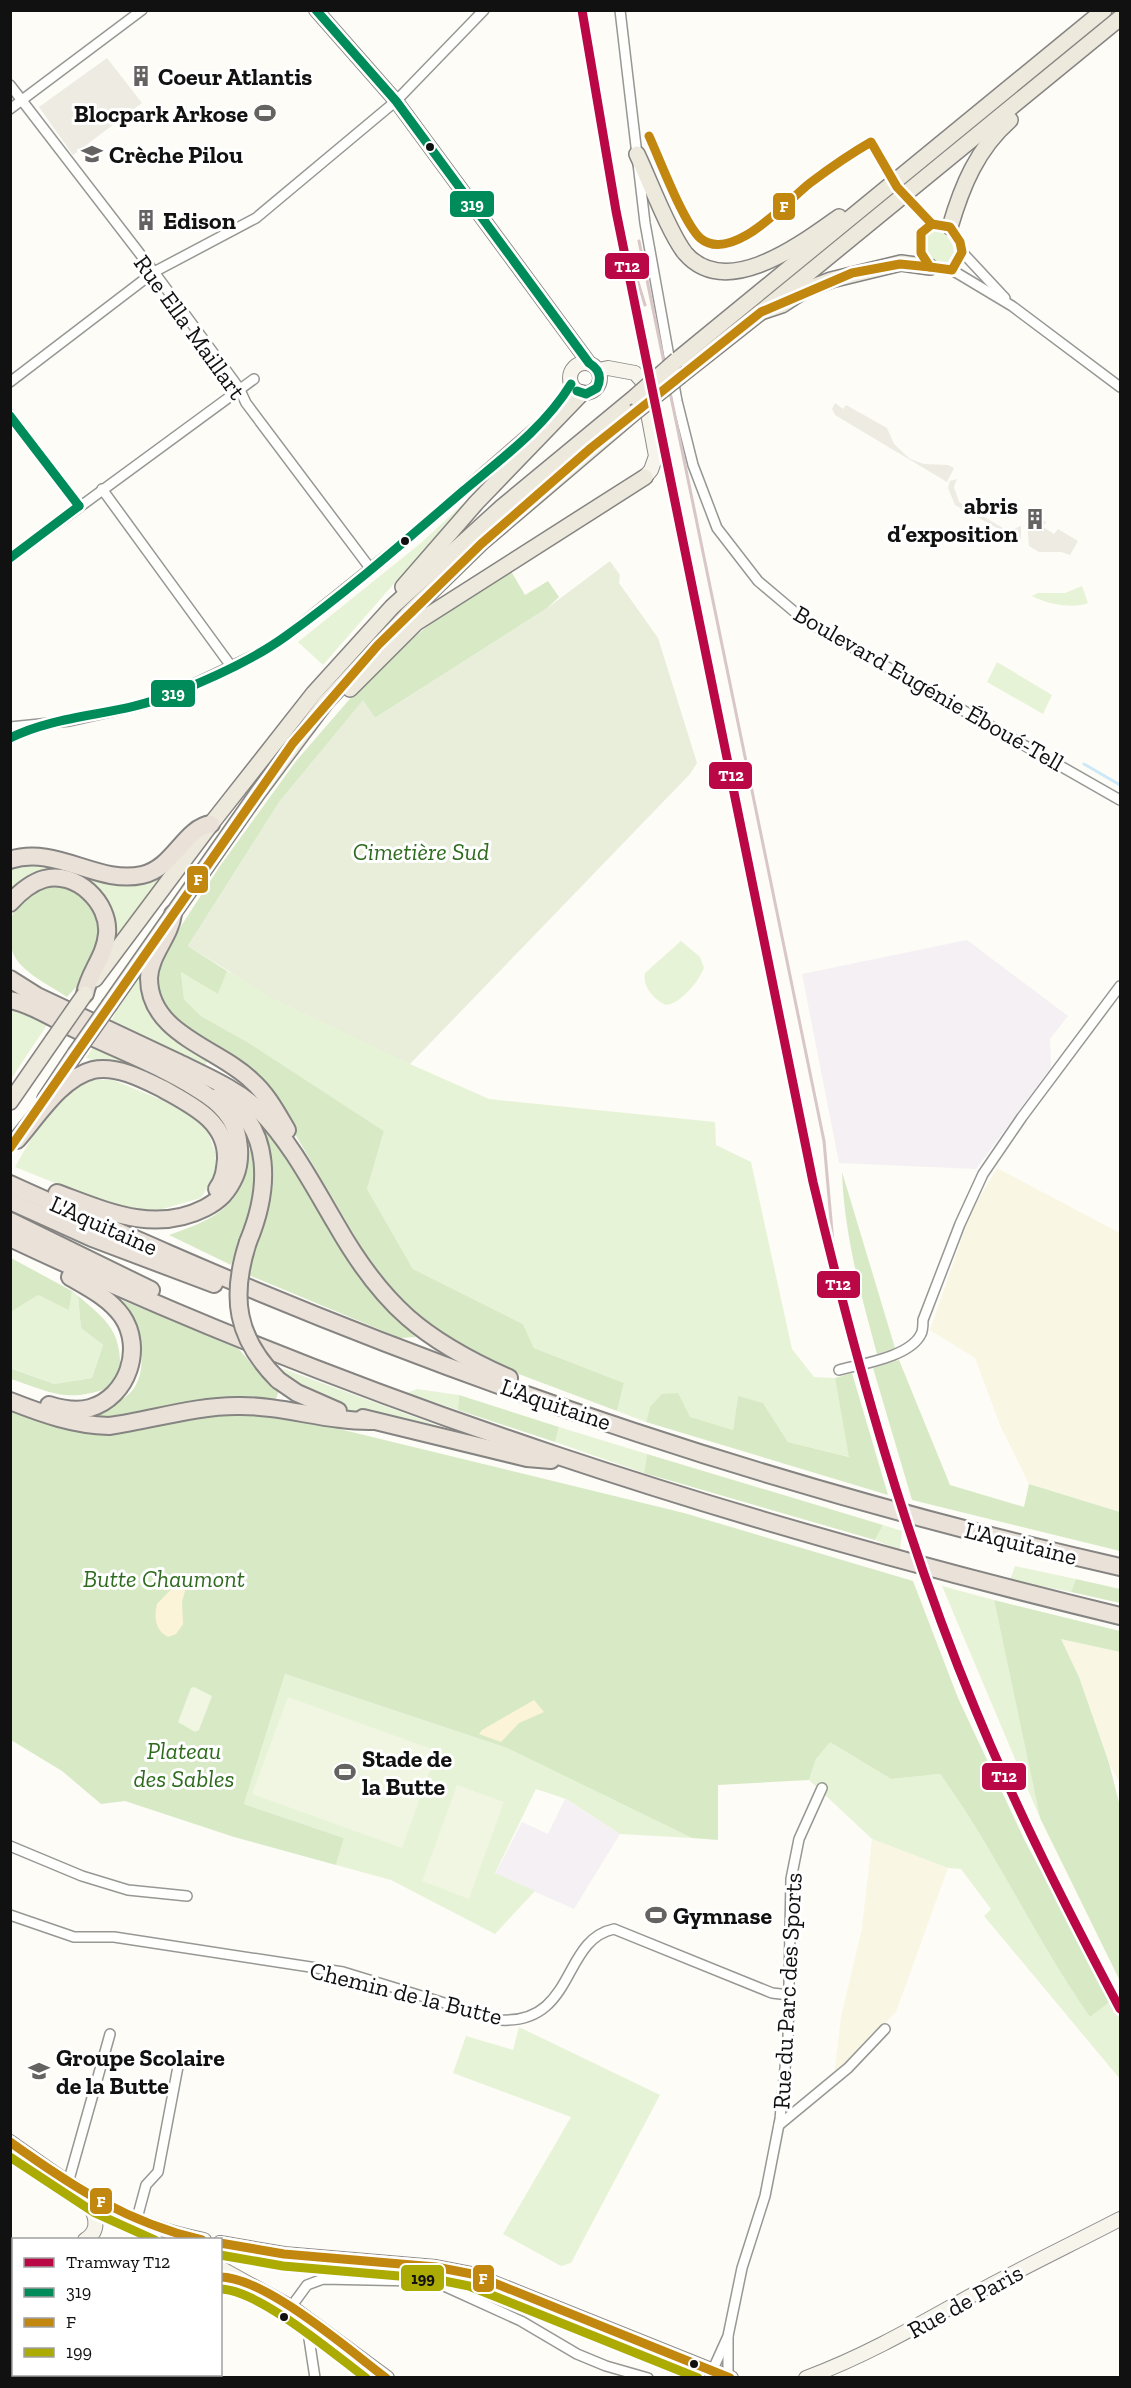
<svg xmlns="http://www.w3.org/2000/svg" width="1131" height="2388" viewBox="0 0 1131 2388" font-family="'Zilla Slab',serif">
  <rect width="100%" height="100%" fill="#fdfcf7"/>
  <!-- industrial -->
  <g fill="#f5f0f3">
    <path d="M967,940l101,76 -18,23 1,28 -75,102 -137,-6 -37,-189z"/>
    <path d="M565,1799l55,35 -46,75 -79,-35 27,-52 26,12z"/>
  </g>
  <!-- farmland -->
  <g fill="#f9f7e4">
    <path d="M997,1168l123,65v279l-91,-28 -29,-59 -25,-67 -45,-28 41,-118z"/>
    <path d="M1060,1638l60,14v131l-11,-20 -30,-86z"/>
    <path d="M872,1839l76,29 -52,144 -62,64 7,-59 21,-89z"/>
  </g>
  <!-- green -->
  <g fill="#e7f3d7">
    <path d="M936,230c10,3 17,11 18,22l-7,11 -14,-1c-5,-8 -10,-19 -6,-28z"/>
    <path d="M465,502l-142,163 -25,-23 123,-99z"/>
    <path d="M1082,586l6,17c-15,6 -42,1 -56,-7l6,-3h27z"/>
    <path d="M997,662l55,33 -9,19 -56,-32z"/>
    <path d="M24,865l139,9 -53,70 -39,-66 -60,16v-26z"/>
    <path d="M681,941l19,16 4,11c-5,13 -24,36 -38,37 -12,-5 -24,-19 -21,-32z"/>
    <path d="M142,970c13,60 14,57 67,88l-4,8 -93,-46 10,-21z"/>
    <path d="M227,971l183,93 79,35 226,23 1,23 35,17 41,187 22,28 21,1 15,79 -62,-15 -25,-39 -25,-6 -5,33 -83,-23 -4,15 -29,-11 7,-28 -90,-35 -11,-24 -110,-55 -46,-80 17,-58 -135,-88 -48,-27 -17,-17 -3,-27 37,21z"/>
    <path d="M11,1009l36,16 -36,54z"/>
    <path d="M95,1045c30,15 106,46 124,71l-3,2 -88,-47 -42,-13z"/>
    <path d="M93,1080h20l64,26 29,22 10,25 -2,24 -13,21 -49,14 -32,-3 -105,-42c19,-32 40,-77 78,-87z"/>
    <path d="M72,1291l6,5 3,32 22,17 -11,33 -38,6 -43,-16v-56l27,-17 31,14z"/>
    <path d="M273,1365l193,71c-50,-11 -116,-18 -161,-45 -11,-6 -22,-18 -32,-26z"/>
    <path d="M417,1389l42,6 -1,15 -51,-17z"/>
    <path d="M559,1427l88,27 -3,19 -89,-31z"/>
    <path d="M883,1525l19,6 -2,19 -25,-10z"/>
    <path d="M1015,1566l61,13 -5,13 -61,-12z"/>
    <path d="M942,1586l52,14 46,218z"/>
    <path d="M285,1674l222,74 185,90 -72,-4 -54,-35 -30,-10 -41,84 40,18 -40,43 -104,-54 -55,-15 8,-27 -100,-34z"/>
    <path d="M829,1741l62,38 49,-5c56,77 95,165 150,243l21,-16 9,18v60l-136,-163 7,-7 -30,-40 -13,-1 -76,-29 -63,-59 7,-21z"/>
    <path d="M519,2027l141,68 -89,168 -10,3 -58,-32 68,-117 -118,-44 13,-37 47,14z"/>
  </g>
  <!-- forest -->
  <g fill="#d8eac5">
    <path d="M511,571l14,24 23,-14 11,16 -13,12 -171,109 -12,-17 -83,100 -92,145 39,25 -9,23 -37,-22 3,27 17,17 48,27 135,88 -17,58 46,80 110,55 11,24 90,35 -7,28 -125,-47 -85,-54 -27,-31 -92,-157 -108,-96 -24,-33 1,-30 63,-97 76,-105 65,-75 32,-31 36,-30z"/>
    <path d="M52,886c48,4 58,42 39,82 -5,10 -16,20 -24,29 -15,-10 -34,-19 -47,-33 -8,-9 -10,-18 -10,-30 0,-31 14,-40 42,-48z"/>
    <path d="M241,1105c52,36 75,110 111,161 11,15 24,33 37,46 10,10 19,14 27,25l-16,1 -154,-64 21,-71z"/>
    <path d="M251,1150l5,37 -8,31 -17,47 -62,-30c26,-9 67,-23 73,-55 2,-9 2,-19 2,-29z"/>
    <path d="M842,1172l53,176 -18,6c-16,-59 -33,-120 -35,-182z"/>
    <path d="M11,1258l61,33 -3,19 -31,-15 -27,17z"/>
    <path d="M78,1296c38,31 43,39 43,88 -53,19 -60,12 -110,-5l-1,-11 44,16 38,-6 11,-33 -22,-17z"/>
    <path d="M119,1299l118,48 26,30 16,14 -4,10 -186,20 1,-7c13,-6 36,-13 44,-26 18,-29 0,-64 -15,-89z"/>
    <path d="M899,1360l51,125 74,22 5,-23 91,28v39l-208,-51 -39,-132z"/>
    <path d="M852,1373l36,122 -242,-73 4,-15 12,-13 16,-1 12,24 43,13 5,-34 25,7 25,39 61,15 -14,-79z"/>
    <path d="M459,1395l100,32 -4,15 -97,-32z"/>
    <path d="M11,1408l81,26 116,-18 47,-2 68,11 361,88 229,68 45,117 67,143 86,160 -21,16c-55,-78 -94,-166 -150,-243l-49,5 -61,-37 -14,17 -7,21 -91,5v55l-26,-2 -185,-90 -222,-74 -41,130 100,34 -8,27 -102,-28 -109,-36 -24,3 -39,-33 -51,-31z"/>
    <path d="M647,1454l236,71 -8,15 -231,-67z"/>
    <path d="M1076,1579l44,10v14l-49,-11z"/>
    <path d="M994,1600l126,31v21l-59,-13 18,38 30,86 11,44v174l-80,-163z"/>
  </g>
  <!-- sand -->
  <g fill="#fcf4d9">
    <path d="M185,1575l3,5 -6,22 1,22 -7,10 -8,3c-13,-7 -14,-20 -11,-33z"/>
    <path d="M534,1700l10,12 -25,11 -18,19 -22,-8 3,-4z"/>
  </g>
  <!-- cemetery -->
  <path fill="#e9eedb" d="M610,561l10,14 -1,8 39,55 39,125 -7,11 -280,290 -138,-66 -84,-52 92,-145 83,-101 12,18 171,-109z"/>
  <!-- pitch -->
  <g fill="#f0f6e1">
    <path d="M194,1687l18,9 -13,34 -4,2 -17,-10 13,-34z"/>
    <path d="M288,1697l149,54 -35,97 -150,-54z"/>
    <path d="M457,1785l47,17 -35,97 -47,-18z"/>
  </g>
  <!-- plaza -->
  <g fill="#edebe2">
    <path d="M107,58l35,45 -69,52 -34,-48z"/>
    <path d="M835,403l8,6 3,-4 41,23 7,16 16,15 14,5 24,1 6,3 -7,14 -112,-67 -3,-6z"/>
    <path d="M957,479l-3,8 5,15 49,29 13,-5v15l-66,-36 -7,-17 2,-7z"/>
    <path d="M1026,510l20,12 -3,5 11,7 4,-5 20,12 -8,14 -9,-3h-22l-10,-6z"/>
  </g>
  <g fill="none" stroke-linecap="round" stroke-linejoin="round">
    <!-- stream -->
    <path stroke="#cde8f7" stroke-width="3" d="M1084,764l36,21"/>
    <defs>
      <g id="street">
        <path d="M620,10l25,213 32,178 16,64 24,63 41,53 45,38 317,181"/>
        <path d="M10,85l144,187 85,116 7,15 124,165"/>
        <path d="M10,109l132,-99"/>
        <path d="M932,224l18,3 10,15 2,10 -10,18 -22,-3 -9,-14v-20z"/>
        <path d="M962,252l43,46"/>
        <path d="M952,270l60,36 108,81"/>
        <path d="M10,382l144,-110 102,-54 140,-117 88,-91"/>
        <path d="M561,400l10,-16"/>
        <path d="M10,415l69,91"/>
        <path d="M102,489l129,177"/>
        <path d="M10,558l244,-179"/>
        <path d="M10,727l60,-6 67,-15 34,-11 86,-41 28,-17 127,-102 159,-139"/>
        <path d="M10,738l20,-10"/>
        <path d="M839,1370c22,-6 71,-13 82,-36 2,-3 2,-10 2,-14l37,-96 23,-50 39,-57 98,-131"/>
        <path d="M10,1846l72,30 46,14 59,6"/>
        <path d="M10,1915l64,22h40l229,35 157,48c76,4 61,-80 114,-91l158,64 17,2"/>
        <path d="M779,2125l69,-57 37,-39"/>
        <path d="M68,2183l42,-149"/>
        <path d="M136,2222l10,-37 12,-13 22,-116"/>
        <path d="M291,2307l16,-22 16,-6 93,2 28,5 77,35 56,33 29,12 42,12"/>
        <path d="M306,2319l9,59"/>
        <path d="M728,2376v-39"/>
        <path d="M709,2378l19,-42 14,-68 23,-72 15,-77 8,-81 3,-159 8,-40 23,-51"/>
      </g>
      <g id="secondary">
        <path d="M316,10l80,91 193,262"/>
        <circle cx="585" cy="378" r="15"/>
        <path d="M598,370l10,-2 27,5 7,8 14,75 -5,14 -6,7"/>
        <path d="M10,2142c68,48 110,82 194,98"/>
        <path d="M85,2240c19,-11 8,-30 0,-45"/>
        <path d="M220,2243l64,11 152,13 36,7 259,104"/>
        <path d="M10,2248l4,1"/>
        <path d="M220,2268l71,39 96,71"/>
        <path d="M806,2378c54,-20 102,-47 152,-75 53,-30 108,-56 162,-84"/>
      </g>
      <g id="primary">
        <path d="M637,154c12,25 32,79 48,99 41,48 116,-9 154,-36"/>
        <path d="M950,227c12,-41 27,-78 60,-107"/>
        <path d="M761,312l359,-294"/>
        <path d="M677,360l427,-350"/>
        <path d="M680,376l81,-64 21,-7 23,-15 26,-10 70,-17 29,4"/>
        <path d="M403,587l73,-84 106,-110"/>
        <path d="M350,689l66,-66 229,-146"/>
        <path d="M95,979l116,-155 103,-131 78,-86 110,-100 133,-110"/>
        <path d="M110,1004l147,-210 69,-92 81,-87 74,-72 154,-131"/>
        <path d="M45,1099l30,-45"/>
        <path d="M10,1102l43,-62"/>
      </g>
      <g id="highway">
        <path d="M10,860c46,-15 88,25 132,15 32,-7 42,-47 69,-51"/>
        <path d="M10,903c10,-11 20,-20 34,-24 32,-9 66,24 63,55 -2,23 -18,38 -22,60"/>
        <path d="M173,914c-3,23 -23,40 -24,64 0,57 70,70 103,103 15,13 25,32 35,49"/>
        <path d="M10,979l27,17c47,22 94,44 140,66 28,14 60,27 83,49 30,30 54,76 76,113 46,81 87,116 173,154"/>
        <path d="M10,1000c23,5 46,20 67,30 43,21 91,38 131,66 9,6 16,13 22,22 10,16 12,41 5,58 -7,16 -15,24 -30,32 -51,26 -99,3 -148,-15"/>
        <path d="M220,1095c55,32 49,97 28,147"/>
        <path d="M17,1140c21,-24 44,-62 76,-70 23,-5 50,9 70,19 28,16 64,32 63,70 -1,11 -2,21 -9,30"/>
        <path d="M10,1184c52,24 105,46 157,69 307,134 627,240 953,314"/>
        <path d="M10,1201l82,37 122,46"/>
        <path d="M10,1221l141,69"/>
        <path d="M10,1238c355,167 730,286 1110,378"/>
        <path d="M278,1380l19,13 41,18"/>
        <path d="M10,1401c33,13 64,24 99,25 43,-6 85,-20 128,-20 46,-1 90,16 136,15"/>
        <path d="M49,1405c13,4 27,7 41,3 38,-11 54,-60 32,-92 -13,-18 -33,-28 -52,-39"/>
        <path d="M363,1418l164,40 24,2"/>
      </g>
    </defs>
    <!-- street casing -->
    <use href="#street" stroke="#979795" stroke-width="12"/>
    <!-- secondary casing -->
    <use href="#secondary" stroke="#8e8d8b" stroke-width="16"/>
    <!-- primary casing -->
    <use href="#primary" stroke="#858482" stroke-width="18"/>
    <!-- highway casing -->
    <use href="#highway" stroke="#858482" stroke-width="20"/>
    <!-- street -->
    <use href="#street" stroke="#fffffe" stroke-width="9"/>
    <!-- secondary -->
    <use href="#secondary" stroke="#f6f4eb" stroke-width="14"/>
    <!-- primary -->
    <use href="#primary" stroke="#ede9dc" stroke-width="15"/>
    <!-- highway -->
    <use href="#highway" stroke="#eae1d8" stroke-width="16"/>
    <!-- rail -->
    <g stroke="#d9c6c7" stroke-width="3">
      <path d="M616,211l29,94"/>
      <path d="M639,241l185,900 10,113"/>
    </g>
    <defs>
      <g id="primary-bridge">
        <path d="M635,397l42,-37"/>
        <path d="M635,412l45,-36"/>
        <path d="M53,1040l32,-46"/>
        <path d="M75,1054l35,-50"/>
      </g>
      <path id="highway-bridge" d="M248,1242c-18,55 -12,96 30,138"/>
    </defs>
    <!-- primary-bridge casing -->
    <use href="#primary-bridge" stroke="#858482" stroke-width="18" stroke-linecap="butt"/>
    <!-- highway-bridge casing -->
    <use href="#highway-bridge" stroke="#858482" stroke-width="20" stroke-linecap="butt"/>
    <!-- primary-bridge -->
    <use href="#primary-bridge" stroke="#ede9dc" stroke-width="15"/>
    <!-- highway-bridge -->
    <use href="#highway-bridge" stroke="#eae1d8" stroke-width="16"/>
    <defs>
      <g id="bus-1">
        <path d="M316,10l80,91 193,262c10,6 13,14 8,25l-11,6 -9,-3"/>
        <path d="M10,416l69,90"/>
        <path d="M10,558l69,-52"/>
        <path d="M10,738c50,-25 110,-22 162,-44 38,-15 81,-34 114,-58 61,-44 119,-95 176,-144 39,-33 82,-64 109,-108"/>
      </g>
      <g id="bus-2">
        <path d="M649,136c11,24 34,86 51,102 32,27 87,-37 110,-55 20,-15 40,-29 61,-41l26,45 35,37"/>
        <path d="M932,224l18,3 10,15 2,10 -10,18 -22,-3 -9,-14v-20z"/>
        <path d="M10,1148l283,-405 85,-98 103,-101 110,-96 170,-136 91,-39 48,-9 30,3"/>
        <path d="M10,2142c63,45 116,80 192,98"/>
        <path d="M220,2243l64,11 152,13 36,7 258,104"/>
        <path d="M220,2277c45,0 129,73 166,101"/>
      </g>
      <g id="bus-3">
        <path d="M10,2157l85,56 60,27"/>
        <path d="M220,2255l63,11 151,13 35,7 229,92"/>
        <path d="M220,2289c38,0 114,65 146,89"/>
      </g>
    </defs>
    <!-- bus-1 casing -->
    <use href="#bus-1" stroke="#fff" stroke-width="14"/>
    <!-- bus-2 casing -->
    <use href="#bus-2" stroke="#fff" stroke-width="14"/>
    <!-- bus-3 casing -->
    <use href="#bus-3" stroke="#fff" stroke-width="14"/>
    <!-- bus-1 -->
    <use href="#bus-1" stroke="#008b5a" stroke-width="9"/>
    <!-- bus-2 -->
    <use href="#bus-2" stroke="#c2870e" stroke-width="9"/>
    <!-- bus-3 -->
    <use href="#bus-3" stroke="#abab03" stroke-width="9"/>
    <defs>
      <path id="tram-1" d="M582,10l34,201 197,971c43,180 92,358 163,529 42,102 92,200 144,298"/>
    </defs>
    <!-- tram-1 casing -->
    <use href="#tram-1" stroke="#fff" stroke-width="14"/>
    <!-- tram-1 -->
    <use href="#tram-1" stroke="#b90845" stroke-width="9"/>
  </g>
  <!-- icons -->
  <defs>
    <symbol id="building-bare" viewBox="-9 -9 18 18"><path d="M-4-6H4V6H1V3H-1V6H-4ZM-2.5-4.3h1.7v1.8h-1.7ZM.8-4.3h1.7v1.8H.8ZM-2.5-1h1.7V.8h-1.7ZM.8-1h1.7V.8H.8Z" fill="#646362" stroke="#fff" stroke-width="2.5" paint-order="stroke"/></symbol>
    <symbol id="stadium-bare" viewBox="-9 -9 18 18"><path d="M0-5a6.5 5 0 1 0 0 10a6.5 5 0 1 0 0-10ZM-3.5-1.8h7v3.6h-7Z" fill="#646362" stroke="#fff" stroke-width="2.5" paint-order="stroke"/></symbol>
    <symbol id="school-bare" viewBox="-9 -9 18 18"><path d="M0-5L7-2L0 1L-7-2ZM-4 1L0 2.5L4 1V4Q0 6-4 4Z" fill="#646362" stroke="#fff" stroke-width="2.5" paint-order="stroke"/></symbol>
  </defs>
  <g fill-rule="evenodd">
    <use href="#building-bare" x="126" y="61" width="30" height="30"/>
    <use href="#stadium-bare" x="250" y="98" width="30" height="30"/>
    <use href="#school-bare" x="77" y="139" width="30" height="30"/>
    <use href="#building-bare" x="131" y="205" width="30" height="30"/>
    <use href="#building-bare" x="1020" y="504" width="30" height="30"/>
    <use href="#stadium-bare" x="330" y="1757" width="30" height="30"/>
    <use href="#stadium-bare" x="641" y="1900" width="30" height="30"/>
    <use href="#school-bare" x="24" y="2056" width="30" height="30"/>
  </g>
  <!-- markers -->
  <g fill="#111" stroke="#fff" stroke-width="2">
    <circle cx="430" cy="147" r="5"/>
    <circle cx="405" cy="541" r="5"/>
    <circle cx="284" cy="2317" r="5"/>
    <circle cx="694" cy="2364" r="5"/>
  </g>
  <g text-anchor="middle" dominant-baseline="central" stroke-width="6" stroke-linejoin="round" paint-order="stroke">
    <!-- poi labels -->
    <g font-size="24" font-weight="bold" fill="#111" stroke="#fff" text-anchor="start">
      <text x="158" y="76">Coeur Atlantis</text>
      <text x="248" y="113" text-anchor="end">Blocpark Arkose</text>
      <text x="109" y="154">Crèche Pilou</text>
      <text x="163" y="220">Edison</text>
      <text x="1018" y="505" text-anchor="end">abris<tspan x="1018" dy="28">d’exposition</tspan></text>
      <text x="362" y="1758">Stade de<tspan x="362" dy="28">la Butte</tspan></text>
      <text x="673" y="1915">Gymnase</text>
      <text x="56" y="2057">Groupe Scolaire<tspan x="56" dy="28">de la Butte</tspan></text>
    </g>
    <!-- street labels -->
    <g font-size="24" fill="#111" stroke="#fff">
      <text transform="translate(190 327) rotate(54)">Rue Ella Maillart</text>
      <text transform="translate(929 688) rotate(30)">Boulevard Eugénie Éboué-Tell</text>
      <text transform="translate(104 1225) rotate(24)">L'Aquitaine</text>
      <text transform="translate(556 1404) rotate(19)">L'Aquitaine</text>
      <text transform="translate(1021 1543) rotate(14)">L'Aquitaine</text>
      <text transform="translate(787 1991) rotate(-87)">Rue du Parc des Sports</text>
      <text transform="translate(406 1993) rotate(14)">Chemin de la Butte</text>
      <text transform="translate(965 2301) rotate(-29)">Rue de Paris</text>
    </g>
    <!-- park labels -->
    <g font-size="24" font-style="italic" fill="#2f6b1f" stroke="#fff">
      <text x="421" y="851">Cimetière Sud</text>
      <text x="164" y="1578">Butte Chaumont</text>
      <text x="184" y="1750">Plateau<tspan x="184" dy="28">des Sables</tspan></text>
    </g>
  </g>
  <g stroke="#fff" stroke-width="2">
    <rect x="449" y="190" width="46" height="28" rx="6" fill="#008b5a"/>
    <rect x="772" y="192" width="24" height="29" rx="6" fill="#c2870e"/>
    <rect x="604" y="252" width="46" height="28" rx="6" fill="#b90845"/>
    <rect x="150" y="679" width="46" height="29" rx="6" fill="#008b5a"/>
    <rect x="708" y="761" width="45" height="29" rx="6" fill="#b90845"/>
    <rect x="186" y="865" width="23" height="29" rx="6" fill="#c2870e"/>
    <rect x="816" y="1270" width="45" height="29" rx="6" fill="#b90845"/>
    <rect x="981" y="1762" width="46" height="29" rx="6" fill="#b90845"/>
    <rect x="89" y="2187" width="24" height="28" rx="6" fill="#c2870e"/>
    <rect x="400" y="2264" width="45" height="28" rx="6" fill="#abab03"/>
    <rect x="472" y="2264" width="23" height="29" rx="6" fill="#c2870e"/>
  </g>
  <g font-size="16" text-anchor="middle" font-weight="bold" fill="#fff">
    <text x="472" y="210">319</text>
    <text x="784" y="212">F</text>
    <text x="627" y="272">T12</text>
    <text x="173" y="699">319</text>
    <text x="731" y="781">T12</text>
    <text x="198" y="885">F</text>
    <text x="838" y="1290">T12</text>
    <text x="1004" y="1782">T12</text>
    <text x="101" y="2207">F</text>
    <text x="483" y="2284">F</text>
  </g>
  <g font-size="16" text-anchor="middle" font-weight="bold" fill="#111">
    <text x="423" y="2284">199</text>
  </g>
  <!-- border -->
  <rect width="1131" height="2388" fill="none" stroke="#111111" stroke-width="24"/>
  <!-- legend -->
  <rect x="12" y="2238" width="210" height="138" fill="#ffffff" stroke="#a0a0a0" stroke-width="1.5"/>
  <rect x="24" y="2258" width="30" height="9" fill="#b90845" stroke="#a0a0a0" stroke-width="1.5"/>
  <text x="66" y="2268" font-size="18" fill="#111111">Tramway T12</text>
  <rect x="24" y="2288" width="30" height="9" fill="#008b5a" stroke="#a0a0a0" stroke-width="1.5"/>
  <text x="66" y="2298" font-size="18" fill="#111111">319</text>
  <rect x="24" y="2318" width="30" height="9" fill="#c2870e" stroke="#a0a0a0" stroke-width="1.5"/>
  <text x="66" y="2328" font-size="18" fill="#111111">F</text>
  <rect x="24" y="2348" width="30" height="9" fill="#abab03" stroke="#a0a0a0" stroke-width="1.5"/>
  <text x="66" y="2358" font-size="18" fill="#111111">199</text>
</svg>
